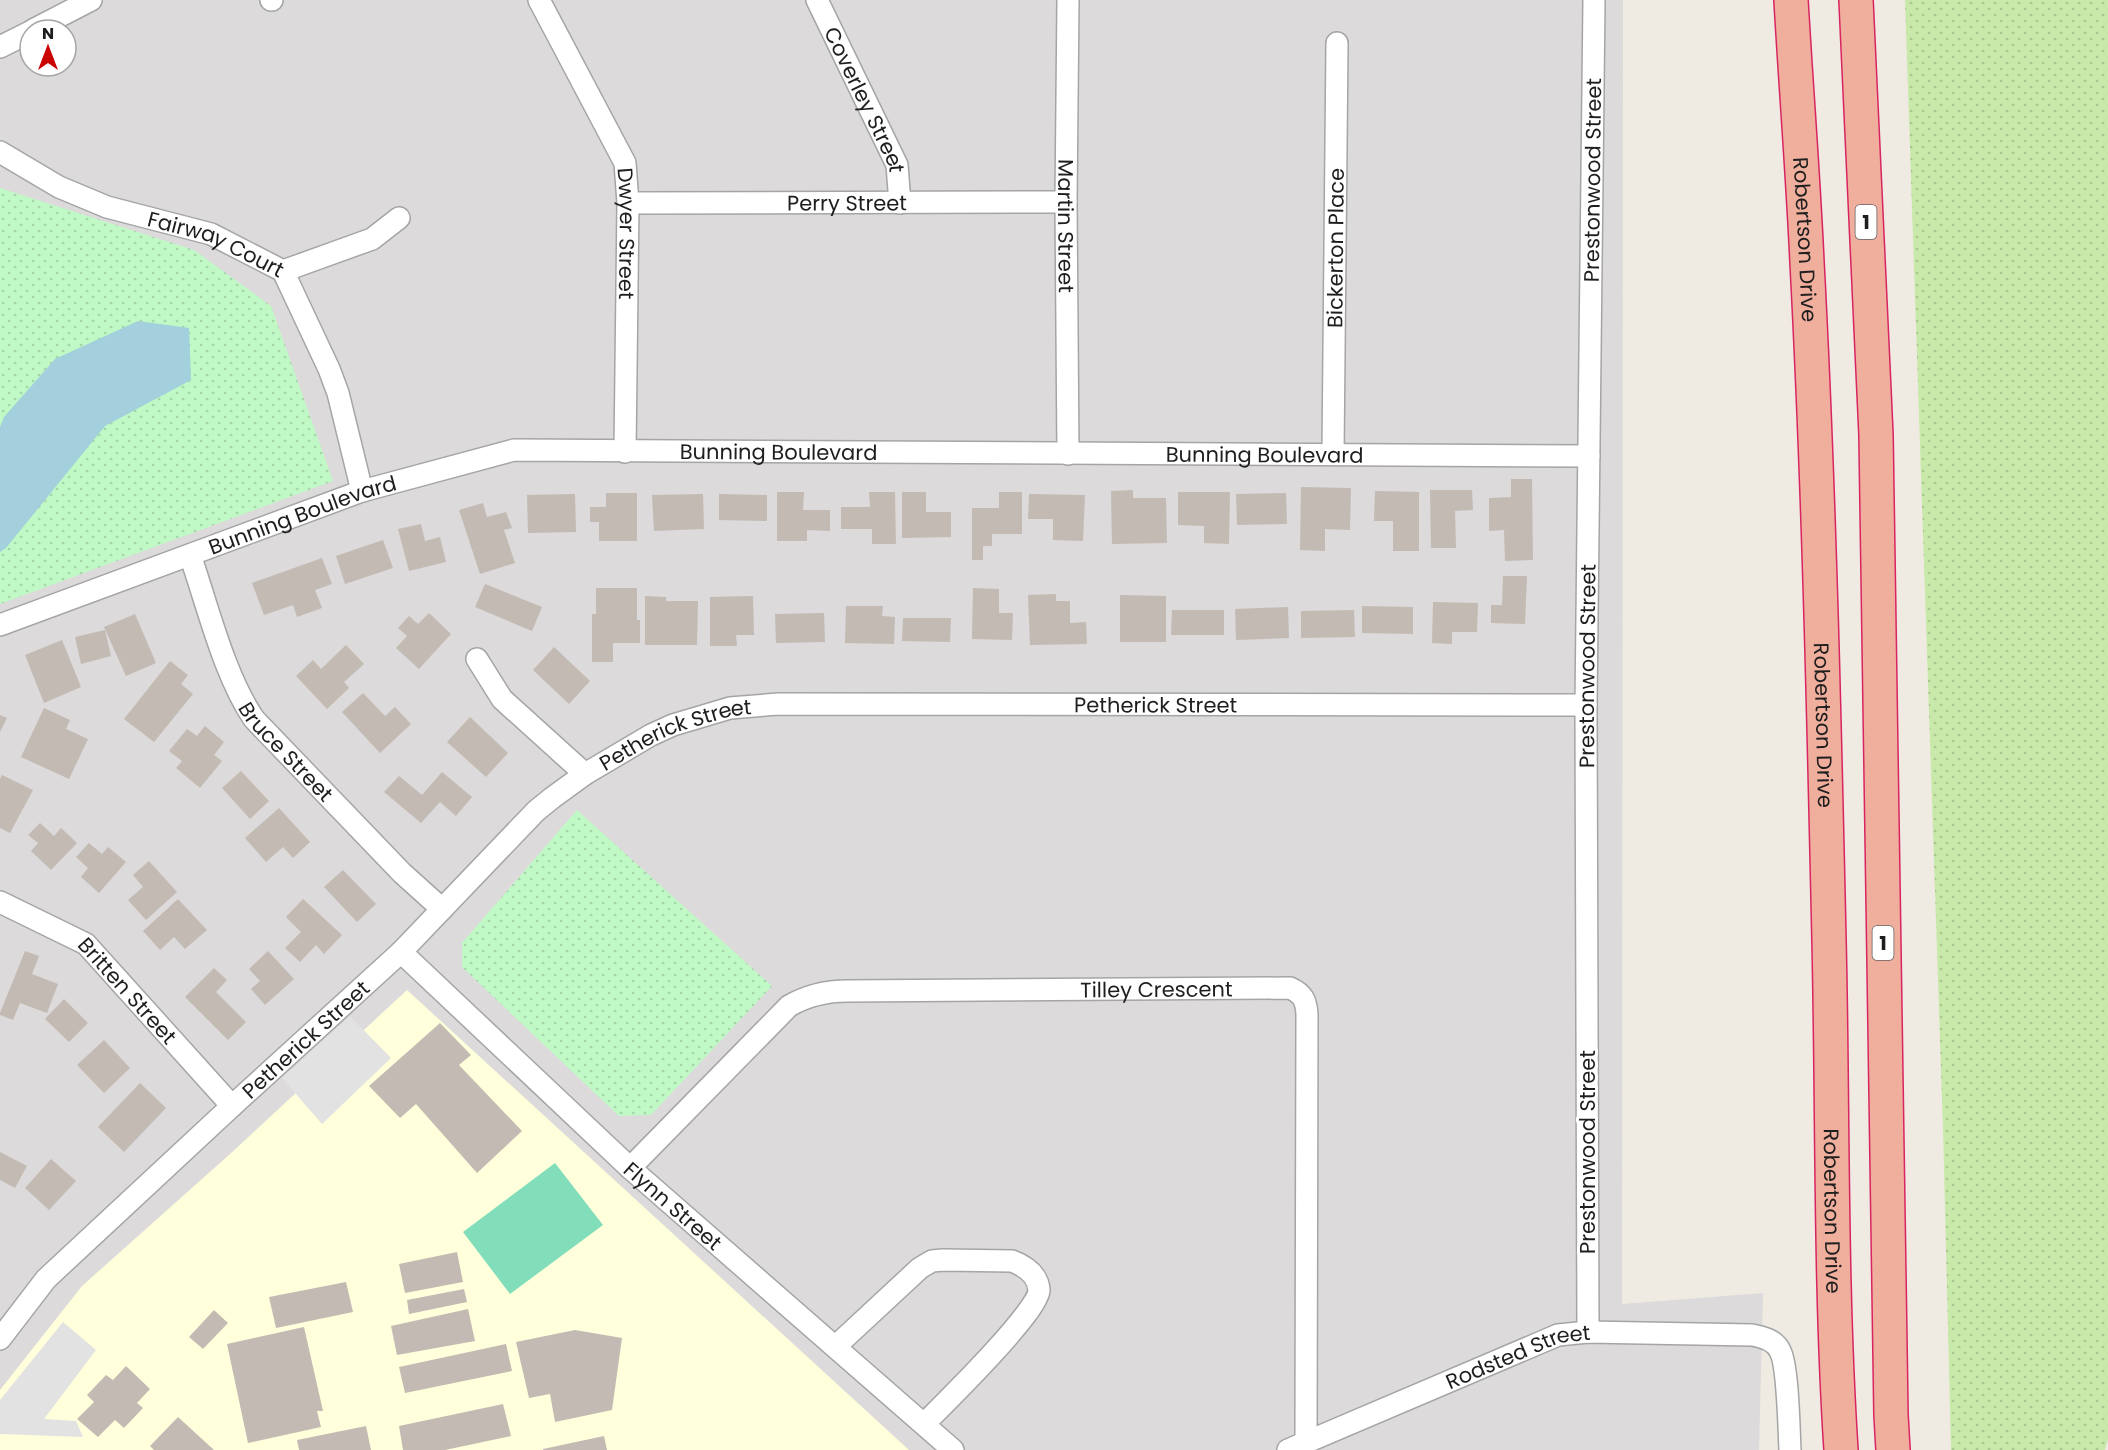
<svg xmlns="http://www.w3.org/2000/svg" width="2108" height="1450" viewBox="0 0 2108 1450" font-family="Poppins,sans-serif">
  <defs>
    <pattern id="grass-dots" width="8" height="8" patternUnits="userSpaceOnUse" patternTransform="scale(1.5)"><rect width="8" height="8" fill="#c8e9a9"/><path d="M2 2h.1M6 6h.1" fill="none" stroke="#abc791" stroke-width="1.8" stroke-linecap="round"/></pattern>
    <pattern id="park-dots" width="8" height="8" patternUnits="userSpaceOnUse" patternTransform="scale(1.5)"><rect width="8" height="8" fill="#c0f9c5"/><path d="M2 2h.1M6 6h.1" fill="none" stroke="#a5d5a9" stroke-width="1.8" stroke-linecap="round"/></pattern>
  </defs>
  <rect width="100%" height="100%" fill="#efebe3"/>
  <!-- residential -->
  <path fill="#dcdada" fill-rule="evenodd" d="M0,0h1623l-1,1304 141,-11 -4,157h-1759zM30,30h36v36h-36z"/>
  <!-- education -->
  <path fill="#ffffdc" d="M407,990l502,460h-909v-60l82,-104 148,-132z"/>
  <!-- grass -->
  <path fill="url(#grass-dots)" d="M1905,0h203v1439l-3,11h-154l-8,-321z"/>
  <!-- park -->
  <g fill="url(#park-dots)">
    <path d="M0,188l194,62 77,56 62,175 -333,123z"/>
    <path d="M577,810l195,176 -121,129 -32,1 -157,-149v-24z"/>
  </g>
  <!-- pitch -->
  <path fill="#82ddba" d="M555,1163l48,62 -93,69 -47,-62z"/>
  <!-- parking -->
  <g fill="#e2e2e2">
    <path d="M350,1016l41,42 -69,66 -40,-46z"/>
    <path d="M63,1322l33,28 -52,69 32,2 7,16 -83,-3v-34z"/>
  </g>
  <!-- water -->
  <path fill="#a4cfdc" d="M138,321l51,7 2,52 -86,46 -99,122 -6,4v-125l4,-10 51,-58z"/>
  <!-- building -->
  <g fill="#c3bab3">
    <path d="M1511,479h21l1,81 -28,1 -1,-31 -15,1v-33l22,-1z"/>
    <path d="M1301,487l50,1 -1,42 -25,-1v22l-25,-1z"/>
    <path d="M1133,490v8h33l1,45 -55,1 -1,-53z"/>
    <path d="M1430,490h42l1,20 -18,1 1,37h-25z"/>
    <path d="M1375,491l44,1v59h-26v-30h-19z"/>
    <path d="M777,492h27l-1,18h27v21l-23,-1v11h-30z"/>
    <path d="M869,492h26l1,52h-24v-15h-31v-22h29z"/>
    <path d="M902,492h24v20h25v25l-49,1z"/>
    <path d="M999,492h23v42h-30v12h-9v14h-11v-52h27z"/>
    <path d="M1178,492h52l-1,52 -25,-1v-17l-26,-1z"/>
    <path d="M606,493h31v48h-38v-19h-9v-15h16z"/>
    <path d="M1286,493l1,31 -50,1 -1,-31z"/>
    <path d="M575,494l1,38 -48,1 -1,-38z"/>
    <path d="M703,494l1,35 -50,2 -2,-36z"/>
    <path d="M719,494l48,1v26l-48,-1z"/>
    <path d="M1029,494l56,1 -2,46 -30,-1v-21h-25z"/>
    <path d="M483,503l4,14 19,-5 6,16 -8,2 11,33 -35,11 -21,-64z"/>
    <path d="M421,524l4,17 15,-4 6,25 -37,9 -11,-42z"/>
    <path d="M383,540l10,28 -48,16 -9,-28z"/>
    <path d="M322,558l10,26 -17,6 7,18 -25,9 -4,-12 -29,10 -12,-32z"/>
    <path d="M1503,576h24l-2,48 -34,-1v-18h11z"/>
    <path d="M485,584l57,23 -10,24 -57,-24z"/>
    <path d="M596,588h41v32h3v23h-27v19h-21v-48h4z"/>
    <path d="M973,588l26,1v24h14l-1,27 -40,-1z"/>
    <path d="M1056,594v7h14v22l16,-1 1,22 -57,1 -2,-50z"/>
    <path d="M1120,595l46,1v46h-46z"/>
    <path d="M645,596l21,1v4h32l-1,44h-52z"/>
    <path d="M753,596l1,39h-18l1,11h-27v-49z"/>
    <path d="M1433,602l45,1 -1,29h-25v12l-20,-1z"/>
    <path d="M846,606h37l-1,10 13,1 -1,27 -49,-1z"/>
    <path d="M1362,606l51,1v27l-51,-1z"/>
    <path d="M1288,607l1,31 -53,2 -1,-31z"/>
    <path d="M1172,610h52v25h-53z"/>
    <path d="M1354,610l1,27 -54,1v-27z"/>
    <path d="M429,613l22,21 -32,35 -23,-21 11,-12 -9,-8 11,-12 9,8z"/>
    <path d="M824,613l1,29 -49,1 -1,-29z"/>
    <path d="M135,614l21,49 -30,13 -22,-49z"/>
    <path d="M903,618h48l-1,24 -48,-1z"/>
    <path d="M105,630l6,26 -30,8 -6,-27z"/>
    <path d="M62,640l19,47 -37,16 -19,-48z"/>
    <path d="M346,645l18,19 -20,18 5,6 -22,21 -31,-33 17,-16 8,9z"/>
    <path d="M554,647l36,34 -21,23 -36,-34z"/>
    <path d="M170,661l18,14 -7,9 12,10 -39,48 -30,-23z"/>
    <path d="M363,693l22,23 10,-9 16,17 -31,29 -38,-41z"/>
    <path d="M44,708l26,12 -4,9 22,10 -19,40 -48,-22z"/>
    <path d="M0,715l7,3 -7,14z"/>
    <path d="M470,717l38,36 -22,24 -39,-35z"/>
    <path d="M205,726l19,16 -10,13 8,6 -22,27 -24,-20 6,-7 -13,-10 18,-22 10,7z"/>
    <path d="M241,771l28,30 -19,18 -28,-31z"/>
    <path d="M442,772l30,25 -16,19 -16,-14 -19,21 -37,-31 15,-16 23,19z"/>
    <path d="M2,775l31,15 -23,43 -10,-5v-49z"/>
    <path d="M279,808l31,34 -17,16 -10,-11 -17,15 -21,-24z"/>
    <path d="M40,823l14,13 7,-8 16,15 -26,27 -20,-19 7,-8 -10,-8z"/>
    <path d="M89,843l13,11 6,-7 18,15 -27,31 -18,-16 7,-9 -12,-11z"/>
    <path d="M149,861l28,31 -31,28 -18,-20 15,-13 -10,-12z"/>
    <path d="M343,870l33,34 -19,18 -33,-35z"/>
    <path d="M178,899l29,31 -22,19 -11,-12 -14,13 -17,-19z"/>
    <path d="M303,899l39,36 -18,19 -8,-9 -16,17 -15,-14 16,-16 -15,-15z"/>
    <path d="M25,951l14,5 -7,18 26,10 -11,29 -27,-10 -7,17 -13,-5v-2z"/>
    <path d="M268,951l26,28 -29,26 -14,-16 9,-8 -11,-12z"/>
    <path d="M214,968l13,12 -11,12 30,30 -18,18 -43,-43z"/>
    <path d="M64,999l24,24 -19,19 -24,-23z"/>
    <path d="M440,1023l31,32 -12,10 63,66 -45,42 -61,-69 -16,14 -31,-32z"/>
    <path d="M104,1040l26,28 -26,25 -27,-28z"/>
    <path d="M140,1083l26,25 -42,44 -26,-25z"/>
    <path d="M0,1152l27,14 -12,22 -15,-8z"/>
    <path d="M51,1159l25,22 -27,29 -24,-22z"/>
    <path d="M457,1252l6,30 -58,11 -6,-29z"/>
    <path d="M346,1282l7,30 -77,16 -7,-31z"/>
    <path d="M464,1289l3,13 -58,12 -2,-14z"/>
    <path d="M468,1309l7,32 -78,14 -6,-29z"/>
    <path d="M214,1310l14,13 -25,26 -14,-12z"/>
    <path d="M304,1327l19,84h-6l4,16 -73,16 -21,-99z"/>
    <path d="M575,1330l47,8 -10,72 -57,12 -5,-28 -21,4 -13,-56z"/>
    <path d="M506,1344l6,27 -107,22 -6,-26z"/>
    <path d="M126,1366l24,23 -13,14 6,5 -19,20 -9,-8 -17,17 -21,-18 17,-17 -7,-7 19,-20 7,5z"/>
    <path d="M503,1404l8,32 -66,14h-42l-4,-24z"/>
    <path d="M178,1417l36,33h-60l-4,-4z"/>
    <path d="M366,1426l5,24h-72l-2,-10z"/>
    <path d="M604,1436l3,14h-64v-1z"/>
  </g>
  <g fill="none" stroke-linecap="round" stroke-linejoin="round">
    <defs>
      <g id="minor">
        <path d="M271,0h1"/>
        <path id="s1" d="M539,0l86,163 3,40 -3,249"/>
        <path id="s2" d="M817,0l80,165 3,38"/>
        <path id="s3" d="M1068,0l-2,202 2,252"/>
        <path d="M33,30l58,-30"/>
        <path d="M0,47l30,-15"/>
        <path id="s4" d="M0,152l59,35 48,20 104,27 72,37 46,98 9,24 24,98"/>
        <path id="s5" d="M628,203l438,-1"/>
        <path d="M283,271l89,-32 27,-21"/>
        <path id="s6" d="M1333,454l4,-411"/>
        <path id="s7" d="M190,555c18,52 34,120 64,164l148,154 40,36"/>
        <path id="s8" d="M0,625l362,-134 152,-41 1075,6"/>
        <path d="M477,659l25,40 83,75"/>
        <path id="s9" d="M0,902l86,42 146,162"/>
        <path id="s10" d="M401,952l229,216 323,282"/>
        <path id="s11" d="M630,1168l159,-162c19,-11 37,-15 58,-15l443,-3c13,6 16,12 17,26l-1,428"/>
        <path id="s12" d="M1588,1332l-2,-627 8,-705"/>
        <path id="s13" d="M0,1339l46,-60 186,-173 169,-154 135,-141 16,-13 33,-24 66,-39 22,-10 57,-17 48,-4 808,1"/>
        <path d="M836,1346l84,-78 12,-7 11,-1 69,1c13,5 26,14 27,29 0,21 -96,115 -115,134"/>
        <path id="s14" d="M1288,1450l270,-115 30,-3 164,3c11,2 23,5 28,16 8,14 9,79 10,99"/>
      </g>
      <g id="trunk">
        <path id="s15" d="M1791,0c5,87 12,175 16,262 12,226 17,452 22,678 4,170 1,340 12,510"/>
        <path d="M1856,0l20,435 15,980 2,35"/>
      </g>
    </defs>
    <!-- minor casing -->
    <use href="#minor" stroke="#a5a5a5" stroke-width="24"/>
    <!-- trunk casing -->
    <use href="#trunk" stroke="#d82562" stroke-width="36"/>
    <!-- minor -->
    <use href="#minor" stroke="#fff" stroke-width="21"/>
    <!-- trunk -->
    <use href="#trunk" stroke="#f0ae9c" stroke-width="33"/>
  </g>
  <g text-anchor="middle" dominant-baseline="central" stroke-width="6" stroke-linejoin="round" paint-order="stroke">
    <!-- shield labels -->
    <g fill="#fff" stroke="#626262" stroke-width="1.5">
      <rect x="1855.5" y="205" width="21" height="34" rx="4.5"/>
      <rect x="1872.5" y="926" width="21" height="34" rx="4.5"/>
    </g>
    <g font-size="20" font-weight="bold" fill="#1e1e1e">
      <text x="1866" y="222">1</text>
      <text x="1883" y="943">1</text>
    </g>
    <!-- street labels -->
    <g font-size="21" fill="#1e1e1e" stroke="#fff">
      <text stroke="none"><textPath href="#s2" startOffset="111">Coverley Street</textPath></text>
      <text stroke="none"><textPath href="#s12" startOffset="1152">Prestonwood Street</textPath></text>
      <text stroke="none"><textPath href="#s5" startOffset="219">Perry Street</textPath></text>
      <text stroke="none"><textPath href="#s3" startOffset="226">Martin Street</textPath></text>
      <text stroke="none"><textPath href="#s1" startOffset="255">Dwyer Street</textPath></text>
      <text stroke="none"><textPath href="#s15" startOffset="240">Robertson Drive</textPath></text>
      <text stroke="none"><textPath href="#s4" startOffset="236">Fairway Court</textPath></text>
      <text stroke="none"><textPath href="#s6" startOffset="206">Bickerton Place</textPath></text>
      <text stroke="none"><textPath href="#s8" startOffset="808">Bunning Boulevard</textPath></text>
      <text stroke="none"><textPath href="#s8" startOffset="1294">Bunning Boulevard</textPath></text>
      <text stroke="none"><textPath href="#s8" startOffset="322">Bunning Boulevard</textPath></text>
      <text stroke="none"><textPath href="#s12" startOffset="666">Prestonwood Street</textPath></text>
      <text stroke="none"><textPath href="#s13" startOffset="1401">Petherick Street</textPath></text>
      <text stroke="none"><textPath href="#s15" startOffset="726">Robertson Drive</textPath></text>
      <text stroke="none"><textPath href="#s13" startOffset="915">Petherick Street</textPath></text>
      <text stroke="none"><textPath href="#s7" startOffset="222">Bruce Street</textPath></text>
      <text stroke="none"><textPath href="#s11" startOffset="597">Tilley Crescent</textPath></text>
      <text stroke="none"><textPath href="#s9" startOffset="158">Britten Street</textPath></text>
      <text stroke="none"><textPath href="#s13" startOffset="429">Petherick Street</textPath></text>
      <text transform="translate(1587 1152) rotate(-90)">Prestonwood Street</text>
      <text stroke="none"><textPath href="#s10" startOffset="372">Flynn Street</textPath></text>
      <text stroke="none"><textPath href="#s15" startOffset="1212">Robertson Drive</textPath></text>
      <text stroke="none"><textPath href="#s14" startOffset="249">Rodsted Street</textPath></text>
    </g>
  </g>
  <!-- north arrow -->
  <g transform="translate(48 48)"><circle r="28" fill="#ffffff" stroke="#a5a5a5" stroke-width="1.5"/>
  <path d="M0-4.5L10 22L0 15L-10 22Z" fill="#ca0202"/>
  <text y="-9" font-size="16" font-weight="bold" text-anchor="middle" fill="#1e1e1e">N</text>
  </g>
</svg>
